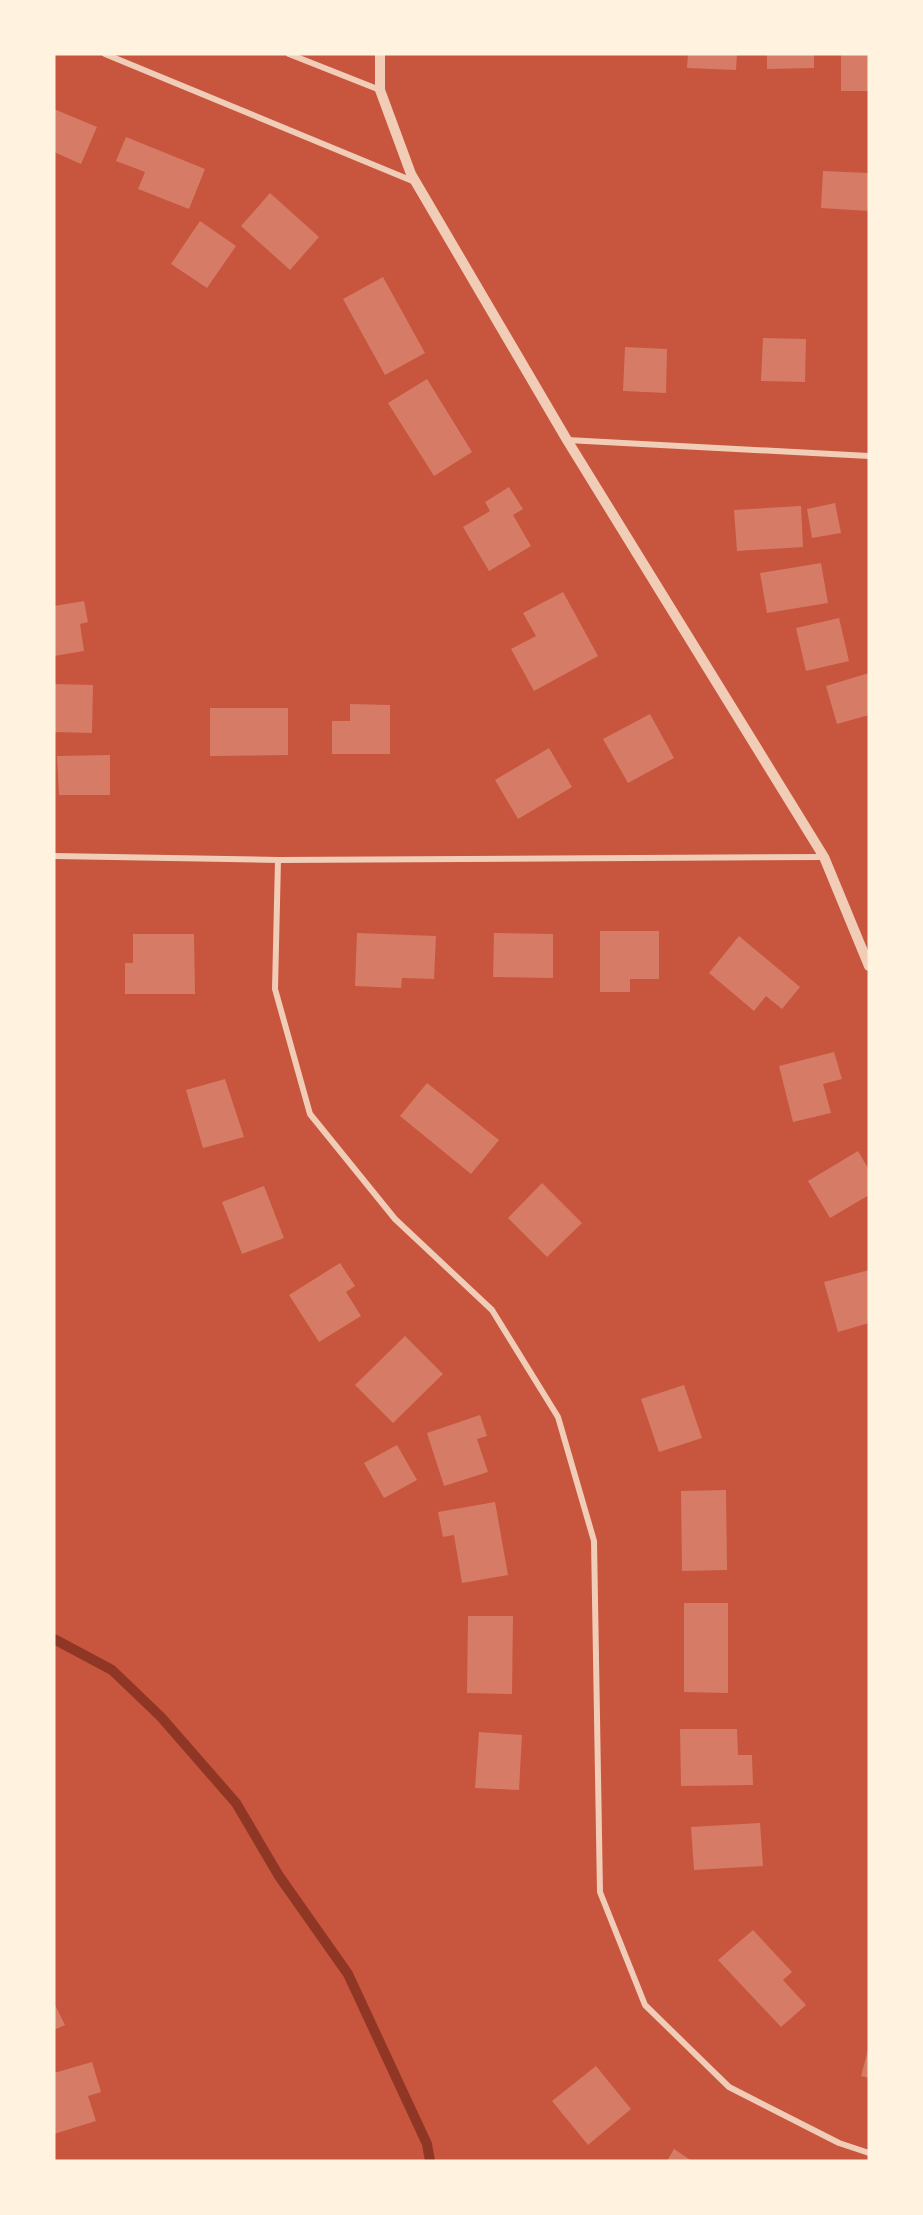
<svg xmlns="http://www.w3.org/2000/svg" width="923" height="2215" viewBox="0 0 923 2215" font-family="'Fira Sans Condensed',sans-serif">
  <rect width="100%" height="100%" fill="#c8553d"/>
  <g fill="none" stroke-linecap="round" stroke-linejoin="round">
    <!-- stream -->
    <path stroke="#8f3625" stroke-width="10" d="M54,1639l58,31 49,47 75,86 43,73 69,98 79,170 3,17"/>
  </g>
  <!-- building -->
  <g fill="#d67c66">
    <path d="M688,54h49l-1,16 -49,-2z"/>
    <path d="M767,54h47v14l-47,1z"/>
    <rect x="841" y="54" width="28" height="37"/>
    <path d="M54,109l43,18 -16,37 -27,-12z"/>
    <path d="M126,137l79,32 -16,40 -51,-20 7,-17 -29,-11z"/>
    <path d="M823,171l46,2v38l-48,-3z"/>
    <path d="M270,193l49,44 -29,33 -49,-44z"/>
    <path d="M200,221l36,25 -29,42 -36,-24z"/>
    <path d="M383,277l42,76 -40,22 -42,-76z"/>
    <path d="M763,338l43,1 -1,43 -44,-1z"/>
    <path d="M625,347l42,2 -1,44 -43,-2z"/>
    <path d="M427,379l45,73 -38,24 -46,-73z"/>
    <path d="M509,487l14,22 -10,6 18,31 -42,25 -26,-44 27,-16 -5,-9z"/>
    <path d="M835,503l6,30 -29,5 -5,-29z"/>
    <path d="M801,506l2,41 -66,4 -3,-41z"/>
    <path d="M821,563l7,40 -61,10 -7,-40z"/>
    <path d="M563,592l35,64 -64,35 -23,-42 25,-13 -13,-23z"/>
    <path d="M84,601l4,21 -8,2 4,27 -30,5v-50z"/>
    <path d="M839,618l10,43 -43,10 -10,-43z"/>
    <path d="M869,673v42l-32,9 -11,-38z"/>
    <path d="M54,684l39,1 -1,48 -38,-1z"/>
    <path d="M350,704l40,1v49h-58v-33h18z"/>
    <path d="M210,708h78v47l-78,1z"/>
    <path d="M650,714l24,44 -46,25 -25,-44z"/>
    <path d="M549,748l23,39 -54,32 -23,-39z"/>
    <path d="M110,755v40h-51l-2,-39z"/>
    <path d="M600,931h59v48h-29v13h-30z"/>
    <path d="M357,933l79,3 -2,43 -32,-1 -1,10 -46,-2z"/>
    <path d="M494,933l59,1v44l-60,-1z"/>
    <path d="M133,934h61l1,60h-70v-31h8z"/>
    <path d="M739,936l61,51 -18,22 -16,-13 -12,15 -45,-38z"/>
    <path d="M834,1052l8,27 -19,5 8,29 -38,9 -14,-56z"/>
    <path d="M225,1079l19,58 -41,11 -17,-58z"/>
    <path d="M427,1083l72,57 -28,34 -71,-58z"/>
    <path d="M858,1151l11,19v25l-39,23 -22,-37z"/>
    <path d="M542,1183l40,40 -35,34 -39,-39z"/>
    <path d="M264,1186l20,52 -42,16 -20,-52z"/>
    <path d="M340,1263l15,23 -9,6 15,24 -42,26 -30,-47z"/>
    <path d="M869,1270v53l-31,9 -14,-50z"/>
    <path d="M405,1336l38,38 -50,49 -38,-38z"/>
    <path d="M684,1385l18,53 -43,14 -18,-53z"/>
    <path d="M480,1415l7,21 -10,3 11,33 -44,14 -17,-53z"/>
    <path d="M397,1445l20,35 -33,18 -20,-35z"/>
    <path d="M726,1490l1,80 -45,1 -1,-80z"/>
    <path d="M495,1502l13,73 -46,8 -8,-48 -11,2 -5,-25z"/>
    <path d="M684,1603h44v90l-44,-1z"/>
    <path d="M468,1616h45l-1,78 -45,-1z"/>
    <path d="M680,1729h57l1,26h14l1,30 -72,1z"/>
    <path d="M479,1732l43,3 -3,55 -44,-2z"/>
    <path d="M760,1823l3,43 -69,4 -3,-43z"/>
    <path d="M753,1930l39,42 -9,8 23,25 -25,22 -63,-67z"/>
    <path d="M54,2003l11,22 -11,5z"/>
    <path d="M868,2050h1v28l-8,-2z"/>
    <path d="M92,2062l9,30 -13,4 8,25 -42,13v-61z"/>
    <path d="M596,2066l35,43 -43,36 -36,-44z"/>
    <path d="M674,2149l18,12h-25z"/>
  </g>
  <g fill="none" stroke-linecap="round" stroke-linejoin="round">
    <!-- minor -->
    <g stroke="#f1ccb7" stroke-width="6">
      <path d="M105,54l310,128"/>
      <path d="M289,54l91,36"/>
      <path d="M567,440l302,16"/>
      <path d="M54,856l224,4 546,-3"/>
      <path d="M278,860l-3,129 35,125 85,105 97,91 66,107 36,124 6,351 45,113 84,82 110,56 30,10"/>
    </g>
    <!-- tertiary -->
    <path stroke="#f1ccb7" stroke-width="10" d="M380,54v36l31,84 156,266 257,417 45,109"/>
  </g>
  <!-- border -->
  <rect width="923" height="2215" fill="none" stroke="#fff3e0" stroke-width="111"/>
</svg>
